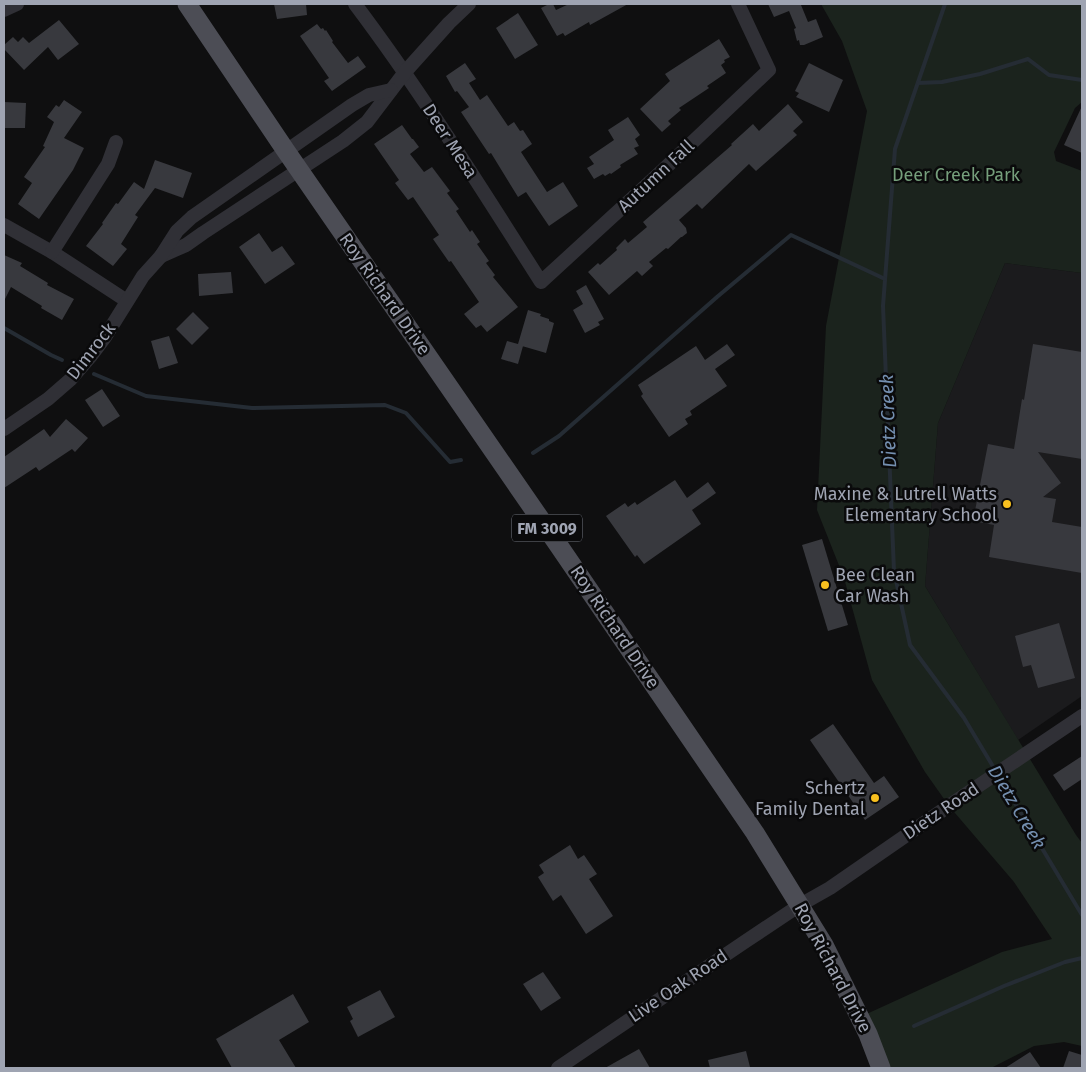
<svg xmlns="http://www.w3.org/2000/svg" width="1086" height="1072" viewBox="0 0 1086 1072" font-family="'Fira Sans',sans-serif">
  <rect width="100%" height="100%" fill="#0f0f10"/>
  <!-- built -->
  <path fill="#1b1b1d" d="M1005,263l77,10v423l-64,44 -93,-154 13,-163z"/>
  <!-- green -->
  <path fill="#1b231d" d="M821,4h261v98l-7,6 -21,44 2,9 26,10v102l-77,-10 -67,160 -13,163 151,249 6,8v203l-18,-4 -30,4 -43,22h-110l-21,-51 142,-65 50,-13 -38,-57 -65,-76 -24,-34 -53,-92 -28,-102 -27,-68 9,-184 41,-215 -25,-70z"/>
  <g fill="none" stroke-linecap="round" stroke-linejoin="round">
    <!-- stream -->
    <g stroke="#252c34" stroke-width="4">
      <path d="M945,4l-50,145 -12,157 11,265 16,74 54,73 118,197"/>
      <path d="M918,83l24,-1 38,-8 48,-15 21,16 33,5"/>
      <path d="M4,328l47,27 11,5"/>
      <path d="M94,374l52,22 106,12 133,-3 21,8 44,49 11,-2"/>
      <path d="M533,453l26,-17 158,-139 74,-62 94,44"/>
      <path d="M914,1026l90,-40 61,-24 17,-4"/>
    </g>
  </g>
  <!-- building -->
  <g fill="#38393e">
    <path d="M274,4h32l1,11 -30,4z"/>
    <path d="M549,4h4l3,6 13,-6h59l-38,21 -1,-3 -24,14 -2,-3 -6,3 -16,-28z"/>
    <path d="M768,4h36l-3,1 7,17 8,-3 7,18 -19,8h-4l-1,-5 -2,1 -3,-12 2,-1 -7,-17 -15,6z"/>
    <path d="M518,13l20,32 -23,14 -19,-31z"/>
    <path d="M59,20l20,24 -21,16 -10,-13 -24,23 -20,-21v-4l9,-8 5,5 5,-5 6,6z"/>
    <path d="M317,24l4,5 2,-1 2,3 1,-1 7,11 -1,1 16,21 10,-7 8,11 -34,24 -8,-10 5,-3 -29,-42z"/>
    <path d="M719,39l11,18 -6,3 1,2 -4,3 5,8 -19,13 2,2 -30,20 2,2 -13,11 3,3 -9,8 -22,-23 30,-28 -5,-7z"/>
    <path d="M465,63l11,16 -7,4 11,17 7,-5 21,31 6,-4 6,9 3,-1 9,14 -11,8 26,40 16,-10 15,24 -29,20 -23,-34 -8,5 -27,-44 -2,1 -28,-42 8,-5 -12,-16 -2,1 -9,-16z"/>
    <path d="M809,63l34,17 -14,32 -33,-15 3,-4 -4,-2z"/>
    <path d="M64,100l18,12 -18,26 20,10 -11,22 -34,49 -21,-15 14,-21 -8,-6 21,-30 -2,-1 11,-24 -7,-5 9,-12 3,2z"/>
    <path d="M4,102l22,1 -1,25h-21z"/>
    <path d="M788,104l15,18 -10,9 4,4 -41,36 -7,-7 -47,45 -5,-5 -18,16 7,8 1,5 -5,4h-1l-13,12 -2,-1 -17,14 4,4 -11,10 -5,-5 -28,24 -21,-23 10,-9 2,2 17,-15 -1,-2 9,-9 3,4 19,-16 -4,-5 89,-77 -1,-1 22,-20 6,7z"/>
    <path d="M1082,106v47l-18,-8z"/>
    <path d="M628,117l12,18 -5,4 4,7 -5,2 4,6 -18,11 1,2 -10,7 -1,-1 -5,3 -2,-2 -9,5 -7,-11 7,-4 -5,-7 25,-17 -6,-10z"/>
    <path d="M402,125l10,14h1l6,8 -9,7 14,18 8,-5 18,24 -3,2 12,16 -3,2 14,21 2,-2 8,12 -3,2 12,17 -3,2 9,12 -2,2 25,30 -31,25 -6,-7 -5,3 -12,-14 15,-12 -28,-41 -2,1 -16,-23 6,-4 -26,-38 -5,3 -13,-17 4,-3 -25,-36z"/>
    <path d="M155,160l37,13 -9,25 -28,-10 -20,27 3,2 -17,27 6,5 -14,17 -27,-20 17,-22 -1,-1 14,-20 2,1 16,-22 10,7z"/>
    <path d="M259,233l13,19 10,-6 13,18 -30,20 -26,-37z"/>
    <path d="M4,255l18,8 -2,3 28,17 -1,2 27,14 -12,21 -21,-12 1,-2 -31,-19 -7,14z"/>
    <path d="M231,272l2,21 -34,3 -1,-22z"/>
    <path d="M586,285l18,34 -6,3 2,3 -15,8 -12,-23 10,-6 -7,-13z"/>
    <path d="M528,310l13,4 -1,2 9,3v2l5,2 -8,30 -24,-7h1l-5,18 -17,-5 6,-18 11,3z"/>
    <path d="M193,312l16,16 -17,17 -16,-16z"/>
    <path d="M169,336l9,27 -19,6 -8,-28z"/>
    <path d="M727,344l8,11 -20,14 12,17 -37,25 2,4 -7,4 3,5 -19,13 -28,-41 2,-2 -5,-9 58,-39 9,14z"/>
    <path d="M1033,344l49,8v107l-44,-7 23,31 -18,14 13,2 -4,23 30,5v46l-93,-16 5,-32 -21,-4 15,-77 26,5 8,-50 2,1z"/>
    <path d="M102,389l18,27 -17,11 -18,-27z"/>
    <path d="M66,419l22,19 -13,14 -3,-3 -33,22 -3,-4 -32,21v-31l40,-28 6,8z"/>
    <path d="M675,480l12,18 21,-16 8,11 -24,17 9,14 -57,40 -7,-9 -2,2 -29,-41 19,-13 3,4 7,-5 2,3z"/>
    <path d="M822,539l26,86 -20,6 -26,-86z"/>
    <path d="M1059,623l16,55 -37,10 -7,-23 -8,2 -8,-31z"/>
    <path d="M833,724l41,59 10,-7 15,21 -34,23 -55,-80z"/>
    <path d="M1082,756v23l-18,12 -11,-16z"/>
    <path d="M570,845l8,14 6,-4 13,19 -8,5 24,37 -27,18 -25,-39 -8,6 -15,-24 6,-4 -5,-8z"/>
    <path d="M543,972l18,26 -20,13 -18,-27z"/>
    <path d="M380,990l15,27 -37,20 -8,-16 3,-2 -6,-12z"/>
    <path d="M293,994l16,28 -30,18 17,28h-64l-16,-29z"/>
    <path d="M639,1049l11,19h-45z"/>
    <path d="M746,1051l4,16 -5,1h-35l-2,-8z"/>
    <path d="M1069,1051l13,4v13h-19z"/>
    <path d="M1030,1052l11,16h-36z"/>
  </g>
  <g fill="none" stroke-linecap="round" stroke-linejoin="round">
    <!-- minor -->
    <g stroke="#303036" stroke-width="14">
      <path d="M355,4c67,89 126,184 186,278l121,-111 107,-101 -31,-66"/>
      <path d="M4,10l13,-6"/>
      <path d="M4,225l48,27 75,49"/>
      <path d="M52,252l56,-88 8,-22"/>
      <path d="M161,256l25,-11 17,-12 140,-92 24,-19 38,-50 44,-49 20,-19"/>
      <path d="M4,429l44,-30 23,-20 19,-22 15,-20 38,-61 18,-20 16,-25 15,-14 160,-112 17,-10 22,-5"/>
      <path d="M558,1068l188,-127 54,-36 30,-17 123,-85 129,-87"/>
    </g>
    <!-- major -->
    <path stroke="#4c4d55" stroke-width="19" d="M187,4l99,147 273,395 196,287 69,112 44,89 13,34"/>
  </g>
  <!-- markers -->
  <g fill="#f8c01f" stroke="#0a0a0b" stroke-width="2">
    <circle cx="1007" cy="504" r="5"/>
    <circle cx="825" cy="585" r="5"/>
    <circle cx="875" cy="798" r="5"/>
  </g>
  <g text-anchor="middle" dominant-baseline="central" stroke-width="5" stroke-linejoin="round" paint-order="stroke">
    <!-- shield labels -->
    <rect fill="#0a0a0b" stroke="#727680" stroke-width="1" x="512" y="514.5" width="70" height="27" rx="4"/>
    <g font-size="16" font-weight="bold" fill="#9fa4b2">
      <text x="547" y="528">FM 3009</text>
    </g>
    <!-- street labels -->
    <g font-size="18" fill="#9fa4b2" stroke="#0a0a0b">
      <text transform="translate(450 141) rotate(57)">Deer Mesa</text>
      <text transform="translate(656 176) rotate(-43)">Autumn Fall</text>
      <text transform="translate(385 294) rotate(55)">Roy Richard Drive</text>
      <text transform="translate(91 351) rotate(-52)">Dimrock</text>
      <text transform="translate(615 627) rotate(56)">Roy Richard Drive</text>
      <text transform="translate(941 811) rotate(-34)">Dietz Road</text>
      <text transform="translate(833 968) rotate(62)">Roy Richard Drive</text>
      <text transform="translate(678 986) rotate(-34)">Live Oak Road</text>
    </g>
    <!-- park labels -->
    <g font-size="18" fill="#759e7b" stroke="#0a0a0b">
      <text x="956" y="175">Deer Creek Park</text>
    </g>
    <!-- poi labels -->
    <g font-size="18" fill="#9fa4b2" stroke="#0a0a0b" text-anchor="end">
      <text x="997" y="494">Maxine &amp; Lutrell Watts<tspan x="997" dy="21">Elementary School</tspan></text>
      <text x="835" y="575" text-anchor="start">Bee Clean<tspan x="835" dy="21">Car Wash</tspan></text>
      <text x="865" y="788">Schertz<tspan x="865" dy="21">Family Dental</tspan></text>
    </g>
    <!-- water labels -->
    <g font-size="19" font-style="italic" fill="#748fb0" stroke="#0a0a0b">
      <text transform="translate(888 421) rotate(-92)">Dietz Creek</text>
      <text transform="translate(1017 807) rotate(59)">Dietz Creek</text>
    </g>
  </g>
  <!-- border -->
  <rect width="1086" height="1072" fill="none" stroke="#9fa4b2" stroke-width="10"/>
</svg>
